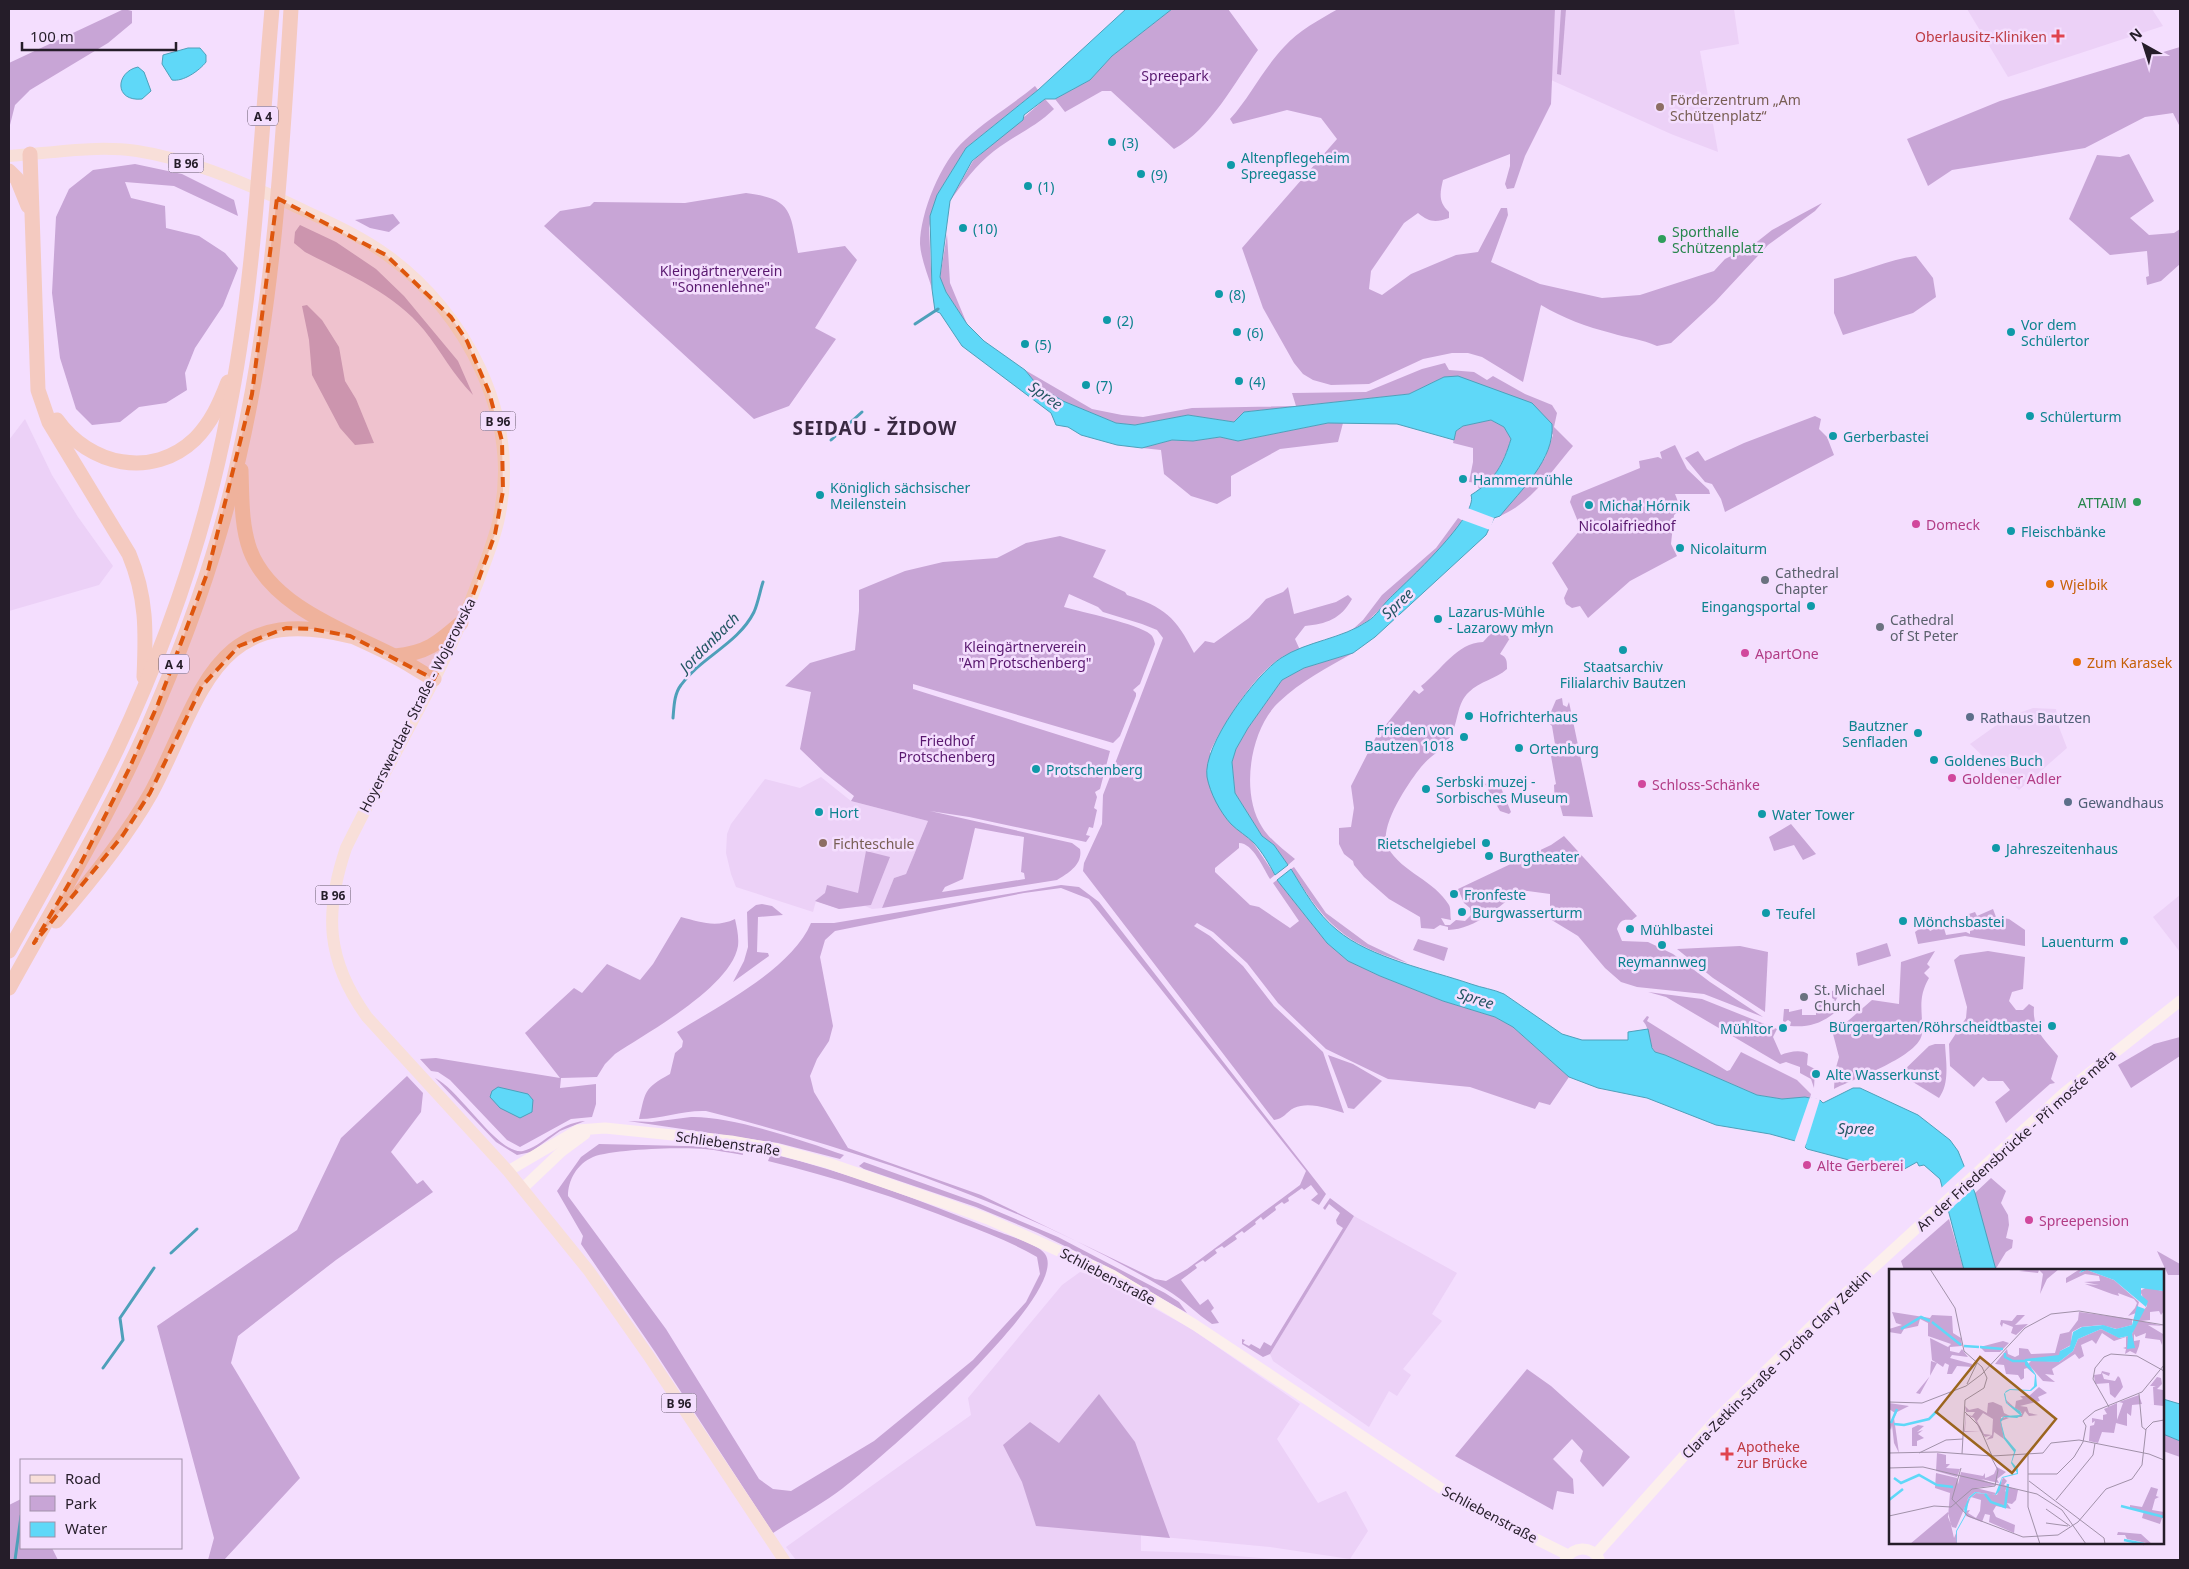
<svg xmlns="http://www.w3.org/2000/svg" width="2189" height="1569" viewBox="0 0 2189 1569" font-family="'Noto Sans',sans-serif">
  <rect width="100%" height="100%" fill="#f4defe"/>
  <!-- built -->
  <g fill="#ecd1f7">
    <path d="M1555,9h179l5,35 -39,7 18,101 -47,-18 -120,-54z"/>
    <path d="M1967,9h185l11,17 -155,51z"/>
    <path d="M25,419l27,56 26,42 35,49 -14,19 -90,26v-171z"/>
    <path d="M2033,708l23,1 3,18 8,21 -48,42 -49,-46 38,-27z"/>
    <path d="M821,777l30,24 77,20 -22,53 -12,4 -12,30 -10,1 -7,-3 -26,3 -23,-8 -3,11 -77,-25 -5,-13 -5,-21 1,-19 4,-10 34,-45 35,9z"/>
    <path d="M2180,895v57l-27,-35z"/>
    <path d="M1354,1216l103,57 -25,41 10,7 -39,48 8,6 -14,21 -8,-5 -20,36 -96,-66 -3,-7z"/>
    <path d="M1080,1272l17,5 93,51 110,76 -23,35 41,64 28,-12 22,40 -18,28 -80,-12 -129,-12v16l60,2 82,7h-487l-10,-13 185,-132 -3,-17 94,-113z"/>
  </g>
  <!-- green -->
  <g fill="#c8a5d6" fill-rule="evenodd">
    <path d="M124,9l8,2v12l-24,20 -78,47 -15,15 -6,24v-66z"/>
    <path d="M1172,9h56l30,41c-24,33 -47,79 -84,99l-63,-58h-9l-37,21 -10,-13 35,-19 22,-24z"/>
    <path d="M1338,9h217l-4,95 -26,52 -11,32 -7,1 -2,-5 5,-18v-12l-67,26c-3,13 -5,22 6,32v6c-14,5 -20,4 -31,-5l-14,10 -33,48 -2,18 13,6 29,-21 45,-19 22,-3 23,-44h6l1,7 -17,47 49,22 62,14 38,-3 74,-24 11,-12 28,-14 19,-15 50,-27 -7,8 -47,34 -53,57 -44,41 -14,3c-15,-7 -30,-8 -46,-13 -24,-6 -48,-15 -70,-28l-18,77 -41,-25 -14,-4h-16l-29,6 -54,25 -38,1 -18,-5 -10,-6 -9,-11 -31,-55 -21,-60 95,-109 -16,-21 -34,-8 -54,14 -3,-5c20,-22 33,-50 54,-72 15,-17 35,-27 54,-38z"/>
    <path d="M1561,9h5l-5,66 -4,-1z"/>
    <path d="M2180,47v80l-7,-14 -28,4 -60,31 -133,22 -24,16 -21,-47 93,-38z"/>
    <path d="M1035,86l3,4 -72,58 -29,47 -8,33 3,61c-4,-14 -11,-30 -12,-45 0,-31 21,-83 45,-104 21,-20 47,-35 70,-54z"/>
    <path d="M1045,99l9,10c-18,18 -41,27 -60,42 -18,14 -31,32 -44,50l23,-40z"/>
    <path d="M2129,154l25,47 -24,17 19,17 25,-2 6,-4v35l-19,17 -14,4 -1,-8 3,-1 -2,-25 -37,4 -41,-36 28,-64 23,2z"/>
    <path d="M135,164l47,10 52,26 4,16 -64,-30 -49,-4 6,16 34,8 1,22 33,8 26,17 13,15 -15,38 -28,42 -10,25 2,17 -21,13 -27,4 -19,15 -28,3 -16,-16 -16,-51 -8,-65 4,-76 13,-28 24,-19z"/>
    <path d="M746,193c47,6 44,19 52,60l47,-7 12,14 -42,68 21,11 -47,67 -35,13 -210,-193 16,-15 30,-5 4,-4 91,1z"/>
    <path d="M393,214l7,9 -11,9 -19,-4 -15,-8z"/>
    <path d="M300,225l36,17 40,27 28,27 54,65 15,34c-20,-20 -32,-44 -49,-65 -30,-37 -77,-56 -119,-78l-11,-9 1,-11z"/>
    <path d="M947,234l3,49 17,41 -21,-32 -6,-14z"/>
    <path d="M1916,256l17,22 3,19 -23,16 -70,22 -9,-22v-34c28,-7 53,-19 82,-23z"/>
    <path d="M307,305l15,15 17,27 6,34 11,18 18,44 -19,2 -15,-17 -28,-53 -3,-35 -7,-34z"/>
    <path d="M1445,363l4,7 25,2 13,8 6,-4 32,18 27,11 5,8 -3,14 19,19c-22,26 -42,57 -73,70l45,-58 8,-23 -21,-32 -88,-26 -35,17 -165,18 -10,10 -46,-7 -53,10 -19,-2 -53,-22 -25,-15 -13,-16 67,39 30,6 21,2 49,-9 104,-2 -4,-13 74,-1 56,-23z"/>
    <path d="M1815,416l6,3 -2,10 8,8 7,18 -109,57 -4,-13 -9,-15 -7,-2 -20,-24 13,-7 7,10 39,-18z"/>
    <path d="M1491,420l13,7 7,12c-6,20 -14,38 -32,50l-2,-6 -8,-1 4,-20v-14l-20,-5 3,-12 7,-5z"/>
    <path d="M1328,423h15l-5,19 -58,7 -49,27v20l-14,8 -26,-8 -27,-22 -3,-24 -19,-2 30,-8 21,1 27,-4 18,4z"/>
    <path d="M1675,445l12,24 22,21 1,4h-35l6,15 -7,6 -3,29 6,12 -47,25 -42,37 -8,-12 -8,2 -6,-4 -2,-6 4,-9 -16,-26 29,-34 -11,-27 2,-6 68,-28 -1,-7 19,-4 4,2 -2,-7z"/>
    <path d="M1458,518l4,2 -3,6 -22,26 -68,68 -17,10 11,-10 19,-25 54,-47z"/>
    <path d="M1060,536l46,14 -13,27 32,15 2,3c37,12 49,22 67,58l11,-12 9,2 35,-25 17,-19 17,-7 5,-5 6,27 42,-12 12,-7 4,4c-11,20 -26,25 -47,27l-10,13 5,11c-6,2 -13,4 -18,7 -27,16 -59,67 -72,95l20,71 22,18 23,34 -5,4c-7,-11 -17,-36 -31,-36v5l-24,20v4l35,33 9,2 31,21 9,-7 -26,-38 4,-3 50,63 21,18 32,15 63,25 52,16 18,10 56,50 -19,28 -11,-3 -4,7 -65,-22 -82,-8 -62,-30 -48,-46 -31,-40 -34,-31 -16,-9 -3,3 16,10 33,30 31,40 49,46 21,61c-15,-4 -35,-12 -50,-5 -8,4 -10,11 -20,12l-191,-249 1,-8 18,-39 1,-29 60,-157 -6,-8 -15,-6 -39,-12 -5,-5 -29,-13 -5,13c18,5 74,17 86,27 3,2 4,6 5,10l-15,40 -7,6 3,3v3l-16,40 -7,7 -200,-59v5l197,62 -10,38 -5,3 2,5 -3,11 3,2 -4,18 -4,-1 -3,8 4,1 -4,6 -117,-25 -39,-6 142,32 8,6c3,15 -11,24 -23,31l-175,28 12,-30 12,-4 22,-53 -77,-20 3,-5 -29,-23 -25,-24 11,-57 -26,-6 25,-23 45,-13 4,-39v-21l46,-19 38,-9 54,-4 29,-15zM975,828l49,9 -3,35 3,1 1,6 -83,13 3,-5 18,-8z"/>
    <path d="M1496,628l14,10 -10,16c7,3 7,7 7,15 -11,10 -27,12 -38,23 -13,12 -10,30 -19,45 -6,12 -20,19 -29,30 -12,15 -44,61 -33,81 14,24 47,33 61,57 2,4 1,10 2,15l-10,-2 4,7h5l6,-5 9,1 6,-6 -1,-7 -6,-5 -6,-14 93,-44 13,-9 73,80 -5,4c-9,-1 -12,0 -15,9l5,12 26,1 25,12 37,28 53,35 -59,-23 -67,-7 -16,-5 -16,-14 -27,-32 -28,-17v-25l-29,-4c-22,16 -44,39 -73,40v-3l-8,-2 -6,4 -13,-1 -1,-11 -31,-18 -25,-22 -10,-12 -1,-4 -9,-7 -5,-10v-16l12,-1 3,-19 -3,-22 25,-49 38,-47 5,4 5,-4 -3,-4c21,-16 35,-43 62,-44z"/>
    <path d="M1353,653c-26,15 -52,28 -74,49 -29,27 -39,91 -17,125 7,12 22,23 33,32l-7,6 -14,-20 -12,-9 -27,-43 -3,-31 4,-13 12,-21 34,-48 22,-12z"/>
    <path d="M1562,698l1,7 4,2 2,-5 24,115 -30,-1 -3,-11h-5l-1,-20 2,-1 -7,-39 6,-1 -3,-18 -5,-5 9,-21z"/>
    <path d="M1497,778l14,34 -2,2 -9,-3 -15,-27z"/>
    <path d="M1791,824l25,30 -13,6 -9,-15 -20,6 -5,-14z"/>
    <path d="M866,851l24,6 -19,48 -32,4 -24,-8 10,-8 2,-8 31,8z"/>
    <path d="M1294,867l32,46 42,31 40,19c-64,-19 -83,-39 -117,-94z"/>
    <path d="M1061,885l18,2 20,15 227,292 -7,11 -8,-5 7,-6 -7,-9 -7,5 -2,-2 -14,10 1,3 -5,3 -2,-2 -7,5 1,3 -13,10 -2,-3 -6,5 1,2 -12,9 -2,-2 -7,5 2,3 -13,9 -2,-2 -7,4 2,3 -12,9 -2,-2 -8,5 2,3 -16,12 19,25 8,-6 6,9 -3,3 8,12 -7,1c-15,-10 -28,-24 -45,-34 -141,-84 -302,-138 -461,-179 -23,-1 -44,8 -67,8 7,-28 4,-30 31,-45l5,-21 7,-6 1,-6 -6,-9c41,-26 115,-63 134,-109h23zM1061,888l28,11 217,272 -6,14 -113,84 -21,12 -11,-2 -174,-84 -133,-47 -34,-56 -4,-16 7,-17 12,-18 4,-15 -13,-69 5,-17 10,-9 189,-38z"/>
    <path d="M762,904l10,2 11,9 -25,2 -1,35 11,1 1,3 -36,26 11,-21 4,-14 -1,-35 9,-7z"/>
    <path d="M1993,909l3,8 13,2 16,11v16l-60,-10 -47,8 -3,-12 11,-8 4,7 13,-6 3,10 20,-3 4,2v-3l4,-1 -5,-16 6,-2 2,4z"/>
    <path d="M681,917c19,5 35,11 54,2 2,9 4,18 3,27 -7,41 -90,86 -123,108l-10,10 -8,13 -36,1 -1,10 36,-4v20l-4,13 -21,2 -51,28 -13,-7 -57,-60 -12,-8 -7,-1 -11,-12 16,-1 124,20 -35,-45 49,-45 8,5 25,-29 33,16 13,-16z"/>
    <path d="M1418,939l30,9 -4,13 -31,-11z"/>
    <path d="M1887,943l4,13 -33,10 -2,-13z"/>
    <path d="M1740,946l28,6 -3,60 -52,-34 -36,-29z"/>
    <path d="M1935,951l-8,13 3,3 -6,6 5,5c-12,21 -6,32 -7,55 -1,23 -69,46 -88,56l1,-18 4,-14 -6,-23 39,-34 27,4 2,-42z"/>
    <path d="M1988,951l37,6 -2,32 -11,3 -3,9 7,9h7l6,-6 5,3c-2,23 11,33 24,49l-7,23 4,4 -5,1 -44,39 -11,-21 15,-12 -7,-9h-15l-5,-4 -9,10 -24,-21 -1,-22 17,-26 1,-11 -13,-47 6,-5z"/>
    <path d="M1835,990l3,6 -3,6 7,4c-16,16 -31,22 -52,20l1,-4 -3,-2 -3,2 -2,-1 1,-12h5v3l13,-3v6h14v-11l12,2 -1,-2 8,-4 -3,-2v-7z"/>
    <path d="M1648,992l54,7 75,30 -4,8 8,18c7,-3 20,-6 27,-1l-1,11 8,4 -1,19 -3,-9 -11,-6v-6l-14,-5 -6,2 -114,-67z"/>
    <path d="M1647,1016l2,1 -2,4 80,50 3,-1 11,-18 56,28 14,14 -1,4 -28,1 -25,-4 -92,-40 -10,-3c-7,-9 -4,-22 -12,-31z"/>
    <path d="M2180,1037v19l-49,32 -13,-23 36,-21z"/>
    <path d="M1935,1044h10c1,18 5,39 -6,54l-39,-24 29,-28z"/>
    <path d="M1328,1055l25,9 29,17 -28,28 -6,-1z"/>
    <path d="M407,1076l16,17 -2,19 -30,40 26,32 6,-4 10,12 -97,68 -98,76 -7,27 69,115 -76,82h-16l6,-22 -57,-212 140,-96 44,-92z"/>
    <path d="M435,1078c24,11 64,78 88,73 21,-5 34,-28 62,-30l-25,10 -29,21 -14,3 -21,-13z"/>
    <path d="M691,1117c41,-1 114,24 153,38l-4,4 -62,-16 -150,-22 24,1z"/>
    <path d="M599,1144l129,3 14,3 1,5c-13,-2 -26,-5 -39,-6 -22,-2 -91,0 -111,8 -16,7 -25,23 -25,39l98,133 93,150 14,10 18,2 83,-50 99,-81 53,-58 14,-28 -3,-17c-24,-14 -50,-24 -76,-34 -63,-25 -127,-46 -193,-62l2,-5 2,-2c76,18 150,47 222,76 12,5 44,14 51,24 28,39 -169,209 -202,234 -22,17 -47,30 -70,45l-118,-181 -74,-108 2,-8 -26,-45 24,-34z"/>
    <path d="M864,1162l114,41 80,34 107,56 14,9 8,11 -79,-46 -70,-34 -62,-26 -112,-38 -5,-3z"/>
    <path d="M1991,1178l15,13 -5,12 7,12 1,10 -3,13 7,2 -1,8 -6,4 -11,18 -20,-77z"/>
    <path d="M1330,1198l24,18 -84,138 -7,3 -21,-13v-5l3,1 -2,3 6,3 2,-2 9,5 4,-7 7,4 72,-118 -6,-4 -1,-4 4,-7 -11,-9 -4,6 -2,-2z"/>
    <path d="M1949,1219l15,51h-60l-3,-9z"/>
    <path d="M2157,1251l23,13v11h-12z"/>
    <path d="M1527,1369l24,17 79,71 -27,30 -23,-26 3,-10 -11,-12 -19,20 20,20 1,15 -17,-3 -4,19 -98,-54z"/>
    <path d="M1099,1394l36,48 35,96 -134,-12 -14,-44 -19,-37 27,-23 29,21z"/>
    <path d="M2163,1434l17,7v16l-17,-6z"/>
    <path d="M21,1499v49h31l6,12h-49v-55z"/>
  </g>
  <!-- water -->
  <g fill="#5fd8f8" stroke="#4ea0ba">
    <path d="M1126,9h46l-60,47 -22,24 -35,19h-10l-21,16 -1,5 -51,41 -22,40 -10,76 6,15 21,32 17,17 41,29 13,16 25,15 53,22 19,2 53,-10 46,7 10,-10 165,-18 35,-17 14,-1 74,27 20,21c3,35 -31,66 -52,92l-6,2 -8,17 -111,102 -22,16 -49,15 -22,12 -34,48 -12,21 -4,13 3,31 27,43 12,9 14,20 -13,10c-6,-11 -12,-22 -21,-32 -7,-7 -16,-12 -23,-19 -11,-12 -21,-31 -24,-47 -5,-31 49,-103 74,-119 26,-17 61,-19 87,-37 8,-5 14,-15 21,-22 16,-16 90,-83 82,-104 24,-15 32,-30 40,-56l-7,-12 -13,-7 -28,6 -7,5 -2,9 -57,-16 -69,-1 -90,18 -18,-4 -27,4 -21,-1 -30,8 -25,-3 -36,-10 -13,-8 -12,-2 -5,-12 -89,-67 -22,-33 -5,-2 -3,-22 -2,-73 7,-21 29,-47 72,-58z"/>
    <path d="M188,48h12l6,7v7c-7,9 -23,20 -34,18l-10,-16 1,-9z"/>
    <path d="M138,67l6,5 7,19 -9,8c-28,3 -27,-27 -4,-32z"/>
    <path d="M1291,869c13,21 26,45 46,61 33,28 93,40 134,54 11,4 22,5 33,10l58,40 20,6h46v-8l20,-3 4,19 3,4 10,3 92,40 25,4 23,-2 15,3 3,3 30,-15h7l58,27 32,25 8,11 17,42 21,77h-32l-24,-91 -16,-14 -5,1 -2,-4 -18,10 -14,-6 -2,3 -76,-20 -2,-2 1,-3 -36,-10 -54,-9 -69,-27 -49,-10 -29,-11 -56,-50 -18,-10 -52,-16 -63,-25 -32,-15 -21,-18 -50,-63z"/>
    <path d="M498,1087l30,7 5,6 -1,12 -12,6 -20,-10 -10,-11 2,-6z"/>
    <path d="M2163,1399l17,5v37l-17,-7z"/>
  </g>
  <!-- pier -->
  <g fill="#f4defe">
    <path d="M1465,507l29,11 -4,12 -30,-11z"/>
    <path d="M1810,1097l10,2 -15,48 -11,-4z"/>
    <path d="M1966,1165l9,22 -30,27 -5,-25z"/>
  </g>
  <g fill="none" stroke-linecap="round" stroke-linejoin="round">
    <!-- stream -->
    <g stroke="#4ea0ba" stroke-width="3">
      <path d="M915,324l23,-15"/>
      <path d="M831,440l31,-28"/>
      <path d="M673,718c1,-11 1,-24 8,-33 20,-28 57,-41 73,-73 4,-9 6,-21 9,-30"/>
      <path d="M171,1253l26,-24"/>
      <path d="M103,1368l20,-28 -3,-22 34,-50"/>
      <path d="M15,1560l6,-44"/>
    </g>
    <!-- secondary -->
    <g stroke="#fcefec" stroke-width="11">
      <path d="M508,1171l70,-41 27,-2 126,13 46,8 51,14 119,41 41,15 124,56 83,50 265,176 108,54"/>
      <path d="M523,1188l39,-37 23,-17"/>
      <path d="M1596,1554l120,-134 119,-117 229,-210 116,-92"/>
      <path d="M1565,1560c9,-14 25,-15 34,-1"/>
    </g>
    <!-- primary -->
    <path stroke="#f8dfd9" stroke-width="12" d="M9,156c42,-3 86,-11 128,-5 52,8 100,29 147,50 35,17 73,32 104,55 78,57 131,159 112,257 -4,23 -13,44 -21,66 -35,94 -89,179 -133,269 -22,65 -20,112 21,169l141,154 81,100 59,84 136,205"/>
    <!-- highway -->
    <g stroke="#f4cac0" stroke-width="15">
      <path d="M30,154l8,236 11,32 80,132c18,43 17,78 15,123"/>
      <path d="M9,171l8,8 11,27"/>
      <path d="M57,420c32,45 95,60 138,19 16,-16 25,-36 33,-57"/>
      <path d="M241,470c1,27 0,55 9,80 21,56 95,81 144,106 14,7 26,16 40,23"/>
      <path d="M395,656c32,-3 43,-13 66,-33"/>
      <path d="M56,921c34,-39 69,-82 95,-128 51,-95 61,-192 199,-157"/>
      <path d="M9,951c37,-67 75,-133 108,-202 50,-106 89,-219 111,-335 27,-133 32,-270 44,-405"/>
      <path d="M9,988c52,-94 108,-185 149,-285 34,-80 64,-165 82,-251 33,-146 42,-295 51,-443"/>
    </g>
  </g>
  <!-- marked area -->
  <path fill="#de560d" fill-opacity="0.2" stroke="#de560d" stroke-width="4" stroke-dasharray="10 6" stroke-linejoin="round" d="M277,198l109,57 65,62 16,24 22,51 13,49 1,50 -8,43 -26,72 -35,73 -84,-43 -38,-7 -26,-1 -47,18 -37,40 -52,107 -27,42 -89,108 47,-80 48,-94 29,-65 50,-133 44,-177z"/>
  <!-- markers -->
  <g fill="#e0444e" stroke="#f4defe" stroke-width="2">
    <path d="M2055.5 28.5h5v5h5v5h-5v5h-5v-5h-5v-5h5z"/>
    <path d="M1724.5 1446.5h5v5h5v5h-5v5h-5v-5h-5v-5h5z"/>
  </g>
  <g fill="#8d6e63" stroke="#f4defe" stroke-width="2">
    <circle cx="1660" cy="107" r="5"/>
    <circle cx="823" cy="843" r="5"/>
  </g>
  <g fill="#0f9aa8" stroke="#f4defe" stroke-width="2">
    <circle cx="1112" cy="142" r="5"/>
    <circle cx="1231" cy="165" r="5"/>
    <circle cx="1141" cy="174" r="5"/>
    <circle cx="1028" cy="186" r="5"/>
    <circle cx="963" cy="228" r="5"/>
    <circle cx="1219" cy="294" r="5"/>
    <circle cx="1107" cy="320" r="5"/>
    <circle cx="1237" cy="332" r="5"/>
    <circle cx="2011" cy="332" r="5"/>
    <circle cx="1025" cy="344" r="5"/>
    <circle cx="1239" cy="381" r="5"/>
    <circle cx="1086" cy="385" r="5"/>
    <circle cx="2030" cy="416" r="5"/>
    <circle cx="1833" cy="436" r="5"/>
    <circle cx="1463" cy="479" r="5"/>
    <circle cx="820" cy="495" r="5"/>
    <circle cx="1589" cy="505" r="5"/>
    <circle cx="2011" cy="531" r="5"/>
    <circle cx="1680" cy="548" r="5"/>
    <circle cx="1811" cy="606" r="5"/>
    <circle cx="1438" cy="619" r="5"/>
    <circle cx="1623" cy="650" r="5"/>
    <circle cx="1469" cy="716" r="5"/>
    <circle cx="1918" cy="733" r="5"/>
    <circle cx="1464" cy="737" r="5"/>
    <circle cx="1519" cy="748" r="5"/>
    <circle cx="1934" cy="760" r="5"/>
    <circle cx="1036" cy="769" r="5"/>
    <circle cx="1426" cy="789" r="5"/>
    <circle cx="819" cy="812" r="5"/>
    <circle cx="1762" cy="814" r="5"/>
    <circle cx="1486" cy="843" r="5"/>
    <circle cx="1996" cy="848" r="5"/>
    <circle cx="1489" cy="856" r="5"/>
    <circle cx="1454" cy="894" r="5"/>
    <circle cx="1462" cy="912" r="5"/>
    <circle cx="1766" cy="913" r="5"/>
    <circle cx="1903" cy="921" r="5"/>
    <circle cx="1630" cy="929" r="5"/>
    <circle cx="2124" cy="941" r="5"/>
    <circle cx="1662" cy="945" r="5"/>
    <circle cx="2052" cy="1026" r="5"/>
    <circle cx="1783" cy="1028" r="5"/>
    <circle cx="1816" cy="1074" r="5"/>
  </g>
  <g fill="#2e9e5b" stroke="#f4defe" stroke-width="2">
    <circle cx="1662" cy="239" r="5"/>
    <circle cx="2137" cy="502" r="5"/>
  </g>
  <g fill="#d1479c" stroke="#f4defe" stroke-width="2">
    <circle cx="1916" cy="524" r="5"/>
    <circle cx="1745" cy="653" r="5"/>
    <circle cx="1952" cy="778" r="5"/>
    <circle cx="1642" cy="784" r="5"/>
    <circle cx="1807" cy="1165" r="5"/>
    <circle cx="2029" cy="1220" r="5"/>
  </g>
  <g fill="#6b7280" stroke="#f4defe" stroke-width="2">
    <circle cx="1765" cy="580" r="5"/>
    <circle cx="1880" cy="627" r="5"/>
    <circle cx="1804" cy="997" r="5"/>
  </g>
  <g fill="#e8710a" stroke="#f4defe" stroke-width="2">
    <circle cx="2050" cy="584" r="5"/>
    <circle cx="2077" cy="662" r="5"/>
  </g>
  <g fill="#5c6f8a" stroke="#f4defe" stroke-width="2">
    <circle cx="1970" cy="717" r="5"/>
    <circle cx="2068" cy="802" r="5"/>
  </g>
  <g text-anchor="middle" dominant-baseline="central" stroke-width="5" stroke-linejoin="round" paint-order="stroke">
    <!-- shield labels -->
    <g fill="#f4defe" stroke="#635769" stroke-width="1">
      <rect x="248" y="106.5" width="30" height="19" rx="4"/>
      <rect x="168.5" y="153.5" width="35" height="19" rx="4"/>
      <rect x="480.5" y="411.5" width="35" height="19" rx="4"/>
      <rect x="159" y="654.5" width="30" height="19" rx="4"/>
      <rect x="315.5" y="885.5" width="35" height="19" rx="4"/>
      <rect x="661.5" y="1393.5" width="35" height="19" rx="4"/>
    </g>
    <g font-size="12" font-weight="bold" fill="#251d29">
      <text x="263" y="116">A 4</text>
      <text x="186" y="163">B 96</text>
      <text x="498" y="421">B 96</text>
      <text x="174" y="664">A 4</text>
      <text x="333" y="895">B 96</text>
      <text x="679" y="1403">B 96</text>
    </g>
    <!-- health labels -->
    <g font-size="14" fill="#be3a42" stroke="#f4defe" text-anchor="end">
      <text x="2047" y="36">Oberlausitz-Kliniken</text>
      <text x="1737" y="1446" text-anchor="start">Apotheke<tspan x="1737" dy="16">zur Brücke</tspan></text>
    </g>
    <!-- park labels -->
    <g font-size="14" fill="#59186f" stroke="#f4defe">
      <text x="1175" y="75">Spreepark</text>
      <text x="721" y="270">Kleingärtnerverein<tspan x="721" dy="16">"Sonnenlehne"</tspan></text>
      <text x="1627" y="525">Nicolaifriedhof</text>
      <text x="1025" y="646">Kleingärtnerverein<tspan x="1025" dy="16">"Am Protschenberg"</tspan></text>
      <text x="947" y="740">Friedhof<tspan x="947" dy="16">Protschenberg</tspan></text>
    </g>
    <!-- education labels -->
    <g font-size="14" fill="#785e54" stroke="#f4defe" text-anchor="start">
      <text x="1670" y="99">Förderzentrum „Am<tspan x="1670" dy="16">Schützenplatz“</tspan></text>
      <text x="833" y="843">Fichteschule</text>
    </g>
    <!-- culture labels -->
    <g font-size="14" fill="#0d838f" stroke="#f4defe" text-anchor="start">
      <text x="1122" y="142">(3)</text>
      <text x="1241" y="157">Altenpflegeheim<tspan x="1241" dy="16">Spreegasse</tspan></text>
      <text x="1151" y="174">(9)</text>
      <text x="1038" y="186">(1)</text>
      <text x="973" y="228">(10)</text>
      <text x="1229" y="294">(8)</text>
      <text x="1117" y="320">(2)</text>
      <text x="2021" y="324">Vor dem<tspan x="2021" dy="16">Schülertor</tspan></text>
      <text x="1247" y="332">(6)</text>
      <text x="1035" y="344">(5)</text>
      <text x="1249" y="381">(4)</text>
      <text x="1096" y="385">(7)</text>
      <text x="2040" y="416">Schülerturm</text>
      <text x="1843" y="436">Gerberbastei</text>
      <text x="1473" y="479">Hammermühle</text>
      <text x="830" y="487">Königlich sächsischer<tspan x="830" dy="16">Meilenstein</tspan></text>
      <text x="1599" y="505">Michał Hórnik</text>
      <text x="2021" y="531">Fleischbänke</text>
      <text x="1690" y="548">Nicolaiturm</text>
      <text x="1801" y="606" text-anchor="end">Eingangsportal</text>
      <text x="1448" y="611">Lazarus-Mühle<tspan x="1448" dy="16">- Lazarowy młyn</tspan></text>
      <text x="1623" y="666" text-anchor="middle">Staatsarchiv<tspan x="1623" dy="16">Filialarchiv Bautzen</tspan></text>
      <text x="1479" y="716">Hofrichterhaus</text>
      <text x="1908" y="725" text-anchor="end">Bautzner<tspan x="1908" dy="16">Senfladen</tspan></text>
      <text x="1454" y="729" text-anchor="end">Frieden von<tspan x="1454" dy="16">Bautzen 1018</tspan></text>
      <text x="1529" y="748">Ortenburg</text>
      <text x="1944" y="760">Goldenes Buch</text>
      <text x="1046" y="769">Protschenberg</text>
      <text x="1436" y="781">Serbski muzej -<tspan x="1436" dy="16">Sorbisches Museum</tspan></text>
      <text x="829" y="812">Hort</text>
      <text x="1772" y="814">Water Tower</text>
      <text x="1476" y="843" text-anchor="end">Rietschelgiebel</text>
      <text x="2006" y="848">Jahreszeitenhaus</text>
      <text x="1499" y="856">Burgtheater</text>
      <text x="1464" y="894">Fronfeste</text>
      <text x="1472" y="912">Burgwasserturm</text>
      <text x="1776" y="913">Teufel</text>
      <text x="1913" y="921">Mönchsbastei</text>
      <text x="1640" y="929">Mühlbastei</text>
      <text x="2114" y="941" text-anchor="end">Lauenturm</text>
      <text x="1662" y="961" text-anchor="middle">Reymannweg</text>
      <text x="2042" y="1026" text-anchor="end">Bürgergarten/Röhrscheidtbastei</text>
      <text x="1773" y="1028" text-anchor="end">Mühltor</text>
      <text x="1826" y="1074">Alte Wasserkunst</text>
    </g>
    <!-- leisure labels -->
    <g font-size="14" fill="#27864d" stroke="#f4defe" text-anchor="start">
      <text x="1672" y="231">Sporthalle<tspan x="1672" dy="16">Schützenplatz</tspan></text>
      <text x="2127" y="502" text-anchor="end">ATTAIM</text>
    </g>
    <!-- hotel labels -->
    <g font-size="14" fill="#b23c85" stroke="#f4defe" text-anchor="start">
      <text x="1926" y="524">Domeck</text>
      <text x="1755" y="653">ApartOne</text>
      <text x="1962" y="778">Goldener Adler</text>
      <text x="1652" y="784">Schloss-Schänke</text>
      <text x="1817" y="1165">Alte Gerberei</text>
      <text x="2039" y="1220">Spreepension</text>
    </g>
    <!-- worship labels -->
    <g font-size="14" fill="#5b616d" stroke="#f4defe" text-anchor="start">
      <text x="1775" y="572">Cathedral<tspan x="1775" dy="16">Chapter</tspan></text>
      <text x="1890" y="619">Cathedral<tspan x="1890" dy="16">of St Peter</tspan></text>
      <text x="1814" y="989">St. Michael<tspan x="1814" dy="16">Church</tspan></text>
    </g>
    <!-- food labels -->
    <g font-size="14" fill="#c56008" stroke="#f4defe" text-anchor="start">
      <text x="2060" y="584">Wjelbik</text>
      <text x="2087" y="662">Zum Karasek</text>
    </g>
    <!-- street labels -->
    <g font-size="14" fill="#251d29" stroke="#f4defe">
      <text transform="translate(417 705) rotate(-63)">Hoyerswerdaer Straße - Wojerowska</text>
      <text transform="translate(2016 1140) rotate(-42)">An der Friedensbrücke - Při mosće měra</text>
      <text transform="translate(728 1143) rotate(8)">Schliebenstraße</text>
      <text transform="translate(1108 1276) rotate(28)">Schliebenstraße</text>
      <text transform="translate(1776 1364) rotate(-45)">Clara-Zetkin-Straße - Dróha Clary Zetkin</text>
      <text transform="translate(1490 1514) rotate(28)">Schliebenstraße</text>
    </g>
    <!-- service labels -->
    <g font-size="14" fill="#4e5e75" stroke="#f4defe" text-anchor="start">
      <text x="1980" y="717">Rathaus Bautzen</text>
      <text x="2078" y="802">Gewandhaus</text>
    </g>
    <!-- water labels -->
    <g font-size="15" font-style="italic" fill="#235663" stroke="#f4defe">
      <text transform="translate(1046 395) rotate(35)">Spree</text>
      <text transform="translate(1397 603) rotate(-43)">Spree</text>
      <text transform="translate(709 642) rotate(-45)">Jordanbach</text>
      <text transform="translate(1476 998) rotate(18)">Spree</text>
      <text transform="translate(1856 1128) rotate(1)">Spree</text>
    </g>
    <!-- district labels -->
    <g font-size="19" font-weight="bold" letter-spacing="1" fill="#3a2942" stroke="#f4defe">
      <text x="875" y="428">SEIDAU - ŽIDOW</text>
    </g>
  </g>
  <!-- overview -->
  <g transform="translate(1889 1269)">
    <rect width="275" height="275" fill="#f4defe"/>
    <path d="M144,0h26l-12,10 -7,15 3,-20 -4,-4 -1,3 -19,-2zM191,0h3l-4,4 8,-3 27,10 25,22 -3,11 -8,3 7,-8 2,-5 -3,-4 -16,-6 1,3 -7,-2 -27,-10 14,1 -15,-3 16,-1 -1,-5 -14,-2 -19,9v-5zM275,14v28l-3,4 -2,-4 -9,1v8l-9,1 23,5 -16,-1 15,9 -1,11 -2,-5 -15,-2 1,-5 -10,4 -2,-3v7l6,-1 -1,6 -3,8 -6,-3 -5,3 1,-5 -3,-1 3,-1v-10l-12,4 -12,-8 -6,11 -4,-4 -11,5 3,11 -5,3 -4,-5 -23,15 2,6 -9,-1 10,8 -12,-1 -15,-17 4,-4 27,2 14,-11 5,-12 23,-10 19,9 8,-2v12h5l-1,-14 5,-15 10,-13 -7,-15 7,-4 15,4zM3,43l38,6 2,-3 20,1 1,17 8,5 1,8 -12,1v4l9,2 3,-4 6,8 -16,-2 -2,3 22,6v3l-15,-1 -5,8h-5l2,-9 -4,-2 -2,4 -6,-4 -17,31 -4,-1 14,-17 1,-15 6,2 -5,-3 -2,-22 18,9 3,-3 -23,-8v-13l-8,-4 -2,7 -14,3 -3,5 -12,-2v-3l13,-4 -6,-2zM190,43l53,7v6l-15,4 -16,-4 -20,2 -9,5 -1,13 -11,6 1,5 -36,5 9,13 -7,-6 -3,1v9l-3,2 -3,-5 -12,-1 -2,-9 -9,-1 12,-15 1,5 7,3 4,-2v-7l9,1 3,5 24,-1 5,-19 9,-2 9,-12zM128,46h8l-10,10 13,-1 -12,11 -5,-2 2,-6 -10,-4 -1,4 -2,-3 1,-4 11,1zM114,72l6,2 -9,9h-15l-5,-5zM213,102l8,2 -1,3 -7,-3 2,6 11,2 3,-5 2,2 3,9 -8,11 -5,-4 -1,-11 -14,1 -1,-9 7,-1zM268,108l4,1 1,6 -5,5 6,1 1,16 -19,-2 9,1 -1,-18 3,-1h-6zM150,118l8,6 -9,4 2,4 -20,5 7,1 2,6 9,2 -9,1 -4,-5 -3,6h-4l4,-3 -2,-3 -9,-5 -3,-2 -2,-3 -1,-2 10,9 1,-7 7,-2 -3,-3h9zM250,126l3,9 -10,1 -1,11 -4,-3v13l-11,-3 -2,10 -12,-1 -4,11 -9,-2 1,-15 4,-1 1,-4 -3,2v-5l11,2v-5l4,-1 -3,-5 13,-6v17l6,-17 -4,-1zM104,133l9,4 2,7 6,3 -9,1v2l1,-1 4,-1 3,1 -8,3 3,18 -10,-7 -1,6 -7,2 6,-5 -7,2 -5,-6 -16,1 2,-18 6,2 3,-4h-9l-1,-6 4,4 9,-2 9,5 1,-10zM94,144l10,6 -1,16 -8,-1 -7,-13zM77,146l8,3 6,13h-15zM0,134l20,3 -12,6 -3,6 5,35 -5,-10 -2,-18 -1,5 -2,-4 6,-13 -6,-4zM29,156l6,1 -7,6 6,-2 -5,4 6,4 -7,3v5h-5v-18zM48,184l9,2v9h4l-4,4 14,1 -3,8 -21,-6zM108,198l9,5 -9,7 2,4 -18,-4 15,6 -20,3 20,5 4,-9 -5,11 -20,-3 -6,5 -2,4 9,-8 21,2 6,-18 4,4 -3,4 3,1 -2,6 4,-5 9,3 -2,10 -4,4 -5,-1 4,6 -15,-3 -3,5 3,6 19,8 -1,8 -25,-11 1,-7 -5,-1 -3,8 -16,-6 -1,-9 -9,21 -4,-1 -4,-10 2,-24 -15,-5 1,-15 21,5 1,6 3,-12 22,4 2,-3v5l3,-1 6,-3zM82,228l10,3 -1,11 -4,7 -8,-5 2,-3 -5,1zM262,218l7,2 -2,7 3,1 -4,2 -3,11 12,2 -4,12 -18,-6 2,-7 -14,-3v-3l12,2zM59,243l6,26 3,-7v13h-47zM229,263l23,2 11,10 -25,-5 -2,-4h-8z" fill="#c8a5d6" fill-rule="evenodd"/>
    <path d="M194,0h81l-1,22 -22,-3v7l7,6 -2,6 -32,-27 -27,-10 -8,3zM248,37l8,3 -13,25 3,14 -8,1 1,-13 -9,2 -18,-9 -23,10 -5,12 -14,11 -32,-1 9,14 1,11 -6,5 -21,-1 -5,3 2,10 13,8 2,4 -5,3 -13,-1 -3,5 4,15 11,13 -4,12 6,7v5l-16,4 -2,12 -4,5 -20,-2 -7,6 -3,16 -9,16 -1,13v-13l9,-16 -1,-6 5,-12 6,-5 20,3 7,-18 15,-4 -6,-10 3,-11 -10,-13 -4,-19 4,-4 16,-1 -14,-12 -2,-9 2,-3 4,-2 20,1 4,-4 1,-11 -10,-10v-6l34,-4 1,-4 10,-5 3,-14 9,-5 21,-2 13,4 16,-4z" fill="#5fd8f8"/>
    <path fill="none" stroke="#5fd8f8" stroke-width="2.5" d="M43,53l29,23M12,60l20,-12 9,4M75,77l15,1M91,78l23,2M116,84v4l8,4h12M2,154l6,-14M5,155l10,1 25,-6 9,-9M5,209l7,5 18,-8 18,10 16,2M96,225l6,8 14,5 3,-23M0,231l14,-11M232,237l43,11M235,271l20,4"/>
    <path fill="none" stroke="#a191a9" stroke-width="1" d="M41,0l25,39 9,43 18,16 5,11 -3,10 -19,12 -3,54M78,115l10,-21M250,125l3,33 4,3M0,133l33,1 44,-17 16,-12 43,-46 26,-14 28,-3 85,14M220,138l-16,-28 2,-11 9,-11 7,-3 26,2 27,15M76,143l14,14 13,30M0,184l48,-1 55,4M30,184l27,-13 17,-1M139,184v54l12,37M103,187l51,-3 8,-10 28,-3 70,14 15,6M0,199l34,-1 114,27 25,16 24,34M72,199l-9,31 16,17 55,21 35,-2 20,-13 28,-33 26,-10 10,-14 4,-36 7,-7 11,-2M139,205h29l17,-17 9,-15 3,-16 -3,-5 12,-10 47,-19 22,-27M140,212l75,57 1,6M167,231l37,-45 2,-12M157,240l24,17M0,247l45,-10 17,1 21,-18 23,-3 3,-16 -7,-13M157,254l22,3"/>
    <path fill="#9b651e" fill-opacity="0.15" stroke="#9b651e" stroke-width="2.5" d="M91,88l76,62 -44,54 -76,-61z"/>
    <rect width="275" height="275" fill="none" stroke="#251d29" stroke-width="2.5"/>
  </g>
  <!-- border -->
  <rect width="2189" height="1569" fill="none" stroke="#251d29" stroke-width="20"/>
  <!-- legend -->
  <rect x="20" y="1459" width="162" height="90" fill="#f4defe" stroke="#a191a9"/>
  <rect x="30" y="1475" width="25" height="8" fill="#f8dfd9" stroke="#a191a9"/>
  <text x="65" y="1484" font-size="15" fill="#251d29">Road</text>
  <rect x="30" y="1496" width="25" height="15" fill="#c8a5d6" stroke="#a191a9"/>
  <text x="65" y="1509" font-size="15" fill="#251d29">Park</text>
  <rect x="30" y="1522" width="25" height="15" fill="#5fd8f8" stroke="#a191a9"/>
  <text x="65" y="1534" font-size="15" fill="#251d29">Water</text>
  <!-- north arrow -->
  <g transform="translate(2144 45) rotate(321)" stroke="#f4defe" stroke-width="4" paint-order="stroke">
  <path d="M0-4L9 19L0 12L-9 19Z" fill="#251d29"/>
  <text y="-8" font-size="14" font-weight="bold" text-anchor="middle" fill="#251d29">N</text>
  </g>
  <!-- scale -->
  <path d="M22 42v8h154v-8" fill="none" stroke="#251d29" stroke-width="2.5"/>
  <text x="30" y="42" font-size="15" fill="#251d29" stroke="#f4defe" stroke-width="4" paint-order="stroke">100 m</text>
</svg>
